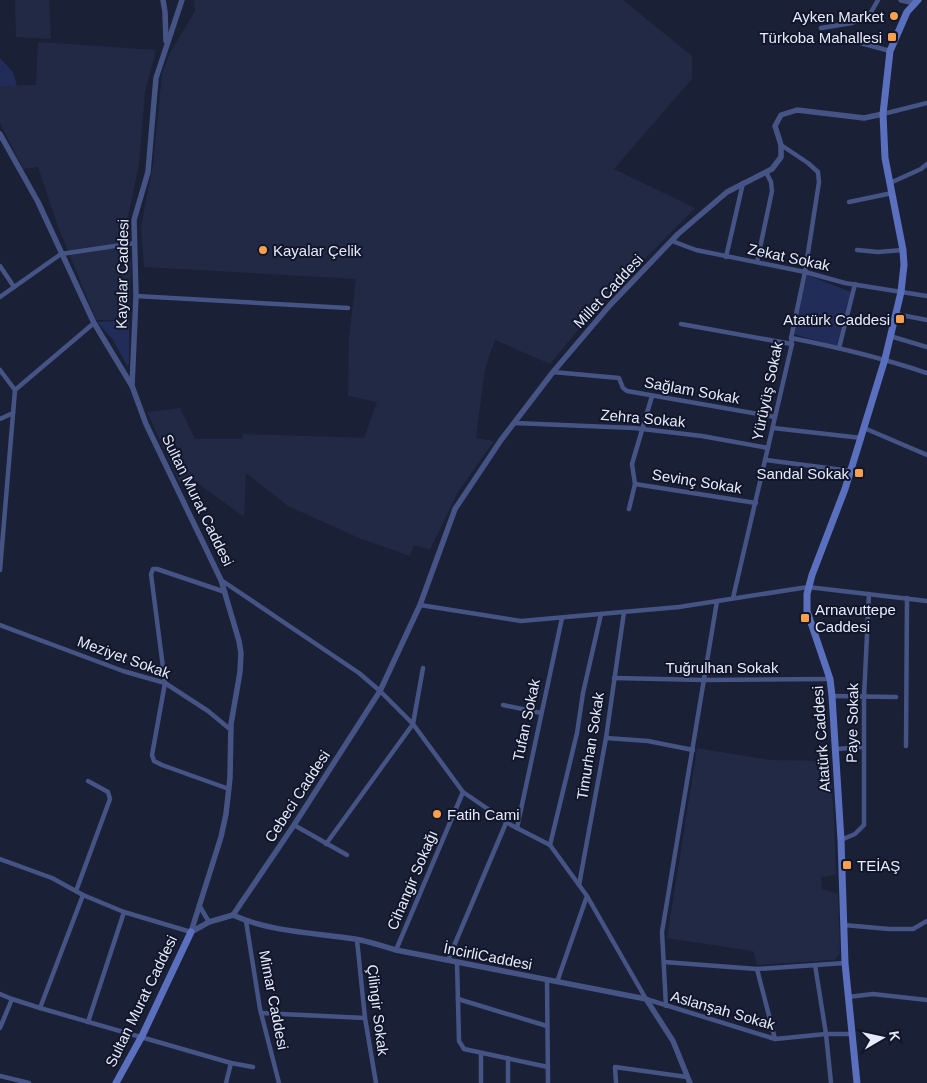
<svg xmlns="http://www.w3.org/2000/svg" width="927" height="1083" viewBox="0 0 927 1083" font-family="Helvetica,sans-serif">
  <rect width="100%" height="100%" fill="#1a2035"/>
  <!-- built -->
  <g fill="#222944">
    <path d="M15,0h34l2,39 -35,-2z"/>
    <path d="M194,0h429l69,56v23l-78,90 81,39 -102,104 -43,52 -55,-24 -10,29 -9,69 18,3 -36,51 -28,58 -16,-5 -4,11 -51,-18 -71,-32 -42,-33 -2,44 -52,-38 -13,3 -32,-70 33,-4 15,31h47l1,-5 121,4 13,-36 -29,-6 1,-59 7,-58 -212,-12 -3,-40 12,-63 9,-91 8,-20 25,-42z"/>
    <path d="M38,42l118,8 -11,42 -6,72 -12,57 4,43 -2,56h-33l-39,-96 -19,-57 -15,2 -23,-46v-37l36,-1z"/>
    <path d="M697,748l73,12 60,1 4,59 2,55 -15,2 1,12 16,5 2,59 -5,7 -78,5 -3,-13 -2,-1 -85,-13z"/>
  </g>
  <!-- green -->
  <g fill="#222c58">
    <path d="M0,58l13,14 4,14h-17z"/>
    <path d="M807,275l44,17 -14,54 -44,-12z"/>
    <path d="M129,320v44l-2,1 -14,-25 -16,-18z"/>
  </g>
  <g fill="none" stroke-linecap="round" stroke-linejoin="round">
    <!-- minor -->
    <g stroke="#465485" stroke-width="4.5">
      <path d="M821,28l31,-5 18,-9 8,-14"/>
      <path d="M835,36l55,15"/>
      <path d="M883,114l44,-11"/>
      <path d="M890,183l31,-14 6,-5"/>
      <path d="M849,202l43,-9"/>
      <path d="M672,241l24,9 109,22 40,11 82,13"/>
      <path d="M857,250l21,2 25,-2"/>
      <path d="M726,257l17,-74"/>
      <path d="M757,262l15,-71 -1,-9 -5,-10"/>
      <path d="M0,266l14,21"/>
      <path d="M136,296l212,12"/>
      <path d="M0,297l61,-43 74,-11"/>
      <path d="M896,314l31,6"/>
      <path d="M681,324l111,20"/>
      <path d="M890,336l37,11"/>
      <path d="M791,338c46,9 91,20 136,35"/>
      <path d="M839,348l16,-64"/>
      <path d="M0,370l15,20 -15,180"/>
      <path d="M553,372l66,6 4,10 4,3 148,26"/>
      <path d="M15,390l79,-67"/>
      <path d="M0,419l13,-6"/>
      <path d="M515,423l119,5 68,8 66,12"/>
      <path d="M773,428l89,10"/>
      <path d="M864,428l63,27"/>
      <path d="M766,460l85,11"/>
      <path d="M635,484l121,19"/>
      <path d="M629,509l6,-25 -3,-20 20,-68"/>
      <path d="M221,580l138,93 21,18 33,33 50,68 48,33 39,20 37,51 59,103 129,40 51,-5h27"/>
      <path d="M225,592l-68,-23h-4l-2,5 14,109 -13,72 2,6 8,4 67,24"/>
      <path d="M733,598l59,-254 -1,-6 14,-66 14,-90 -1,-10 -10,-9 -27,-18"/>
      <path d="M420,605l101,16 158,-14 129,-20 119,14"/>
      <path d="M0,625l123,46 42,12 43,28 23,19"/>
      <path d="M614,678l90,2 126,-1"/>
      <path d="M832,696l64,1"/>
      <path d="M503,705l38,8"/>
      <path d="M606,738l42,3 45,9"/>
      <path d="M906,746l1,-148"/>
      <path d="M836,749l28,-2"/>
      <path d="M294,825l53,30"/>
      <path d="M517,828l45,-210"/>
      <path d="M841,840l14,-6 9,-9v-128l5,-103"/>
      <path d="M326,844l87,-120 10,-56"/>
      <path d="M550,845l27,-112 6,-40 18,-79"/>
      <path d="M0,859l52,19 31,17"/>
      <path d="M579,885l27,-147 18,-126"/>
      <path d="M76,891l34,-92 -2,-7 -20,-11"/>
      <path d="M199,905l10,17"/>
      <path d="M124,912l-41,-17 -43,113 191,55 22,4"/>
      <path d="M246,921l14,88 19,74"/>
      <path d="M844,925l45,4h24l14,-8"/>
      <path d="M357,940l8,78 11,65"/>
      <path d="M396,950l67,-158"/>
      <path d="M448,960l58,-137"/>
      <path d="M457,962l2,79 5,8 84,18"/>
      <path d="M664,962l93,7 88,-6"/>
      <path d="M815,965l11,69 5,49"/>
      <path d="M757,969l18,70"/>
      <path d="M547,980l1,103"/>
      <path d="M557,982l30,-86"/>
      <path d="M0,994l12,5"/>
      <path d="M848,997l25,-3 54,6"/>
      <path d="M458,999l89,27"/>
      <path d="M666,1006l-4,-74 55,-331"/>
      <path d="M261,1013l104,5"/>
      <path d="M88,1022l36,-110 67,20"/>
      <path d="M0,1028l12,-29 28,9"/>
      <path d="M481,1053v30"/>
      <path d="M0,1076l29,7"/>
      <path d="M226,1083l5,-20"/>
      <path d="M508,1083v-25"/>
      <path d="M616,1083l-1,-16 72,10"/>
    </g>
    <!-- tertiary -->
    <g stroke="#465485" stroke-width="5.5">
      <path d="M163,0l2,12 1,29"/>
      <path d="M901,0l14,3"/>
      <path d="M0,134l38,68 56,121 38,63 14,38 75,156 18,61 2,12 -1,19 -9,52 -1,54 -4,36 -5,23 -30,95"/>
      <path d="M132,386l4,-90 -2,-76 14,-48 8,-94 26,-78"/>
      <path d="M233,915l61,-90 86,-134 40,-86 35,-96 46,-69 52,-68 57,-67 68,-71 49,-42 45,-23 9,-12v-12l-6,-19 6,-11 16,-5 67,8 19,-4"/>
      <path d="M233,915c36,17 83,18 122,24 13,2 27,7 41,11l250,49 27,42 17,42"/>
      <path d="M191,932l18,-10 24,-7"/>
    </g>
    <!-- secondary -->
    <g stroke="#5a6fbe" stroke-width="7">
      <path d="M116,1083l26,-47 49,-104"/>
      <path d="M857,1083l-12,-120 -4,-123 -9,-144 -2,-17 -23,-68v-17l5,-19 33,-86 40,-130 16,-67 3,-27 -1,-15 -18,-92 -2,-44 7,-63 17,-39 11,-12"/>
    </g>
  </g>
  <!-- markers -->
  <g fill="#f9a04c" stroke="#11162b" stroke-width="2">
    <circle cx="894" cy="16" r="5"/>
    <rect x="887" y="32" width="10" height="10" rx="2.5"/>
    <circle cx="263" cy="250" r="5"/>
    <rect x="895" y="314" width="10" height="10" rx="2.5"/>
    <rect x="854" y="468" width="10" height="10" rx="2.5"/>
    <rect x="800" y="613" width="10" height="10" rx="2.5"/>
    <circle cx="437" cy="814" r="5"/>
    <rect x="842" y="860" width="10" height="10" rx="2.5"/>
  </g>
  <g text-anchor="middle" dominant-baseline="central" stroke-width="4" stroke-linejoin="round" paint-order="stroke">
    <!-- poi labels -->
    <g font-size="15" fill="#e6ebfa" stroke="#11162b" text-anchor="end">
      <text x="884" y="16">Ayken Market</text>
      <text x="882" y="37">Türkoba Mahallesi</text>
      <text x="273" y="250" text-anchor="start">Kayalar Çelik</text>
      <text x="890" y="319">Atatürk Caddesi</text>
      <text x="849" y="473">Sandal Sokak</text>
      <text x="815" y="609" text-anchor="start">Arnavuttepe<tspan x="815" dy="17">Caddesi</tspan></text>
      <text x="447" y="814" text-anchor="start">Fatih Cami</text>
      <text x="857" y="865" text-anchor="start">TEİAŞ</text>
    </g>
    <!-- street labels -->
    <g font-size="15" fill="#e6ebfa" stroke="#11162b">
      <text transform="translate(789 257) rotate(12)">Zekat Sokak</text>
      <text transform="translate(122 274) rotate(-89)">Kayalar Caddesi</text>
      <text transform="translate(608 291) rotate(-47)">Millet Caddesi</text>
      <text transform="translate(692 390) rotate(10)">Sağlam Sokak</text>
      <text transform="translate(767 391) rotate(-78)">Yürüyüş Sokak</text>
      <text transform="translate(643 418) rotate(5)">Zehra Sokak</text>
      <text transform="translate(697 481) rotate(9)">Sevinç Sokak</text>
      <text transform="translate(198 500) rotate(64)">Sultan Murat Caddesi</text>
      <text transform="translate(124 657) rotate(20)">Meziyet Sokak</text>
      <text x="722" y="667">Tuğrulhan Sokak</text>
      <text transform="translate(526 720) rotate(-78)">Tufan Sokak</text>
      <text transform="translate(852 723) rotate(-89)">Paye Sokak</text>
      <text transform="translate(821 739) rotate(-94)">Atatürk Caddesi</text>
      <text transform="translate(590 746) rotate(-81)">Timurhan Sokak</text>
      <text transform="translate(297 796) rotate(-57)">Cebeci Caddesi</text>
      <text transform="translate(412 880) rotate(-67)">Cihangir Sokağı</text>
      <text transform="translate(488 956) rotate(11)">İncirliCaddesi</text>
      <text transform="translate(274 1000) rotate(79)">Mimar Caddesi</text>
      <text transform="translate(141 1001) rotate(-64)">Sultan Murat Caddesi</text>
      <text transform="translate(378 1010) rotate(83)">Çilingir Sokak</text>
      <text transform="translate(723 1010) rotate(16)">Aslanşah Sokak</text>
    </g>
  </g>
  <!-- north arrow -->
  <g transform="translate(882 1038) rotate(81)" stroke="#11162b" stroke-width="4" paint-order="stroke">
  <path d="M0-4L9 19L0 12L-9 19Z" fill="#e6ebfa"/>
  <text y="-8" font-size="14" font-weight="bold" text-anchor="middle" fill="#e6ebfa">K</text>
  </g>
</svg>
